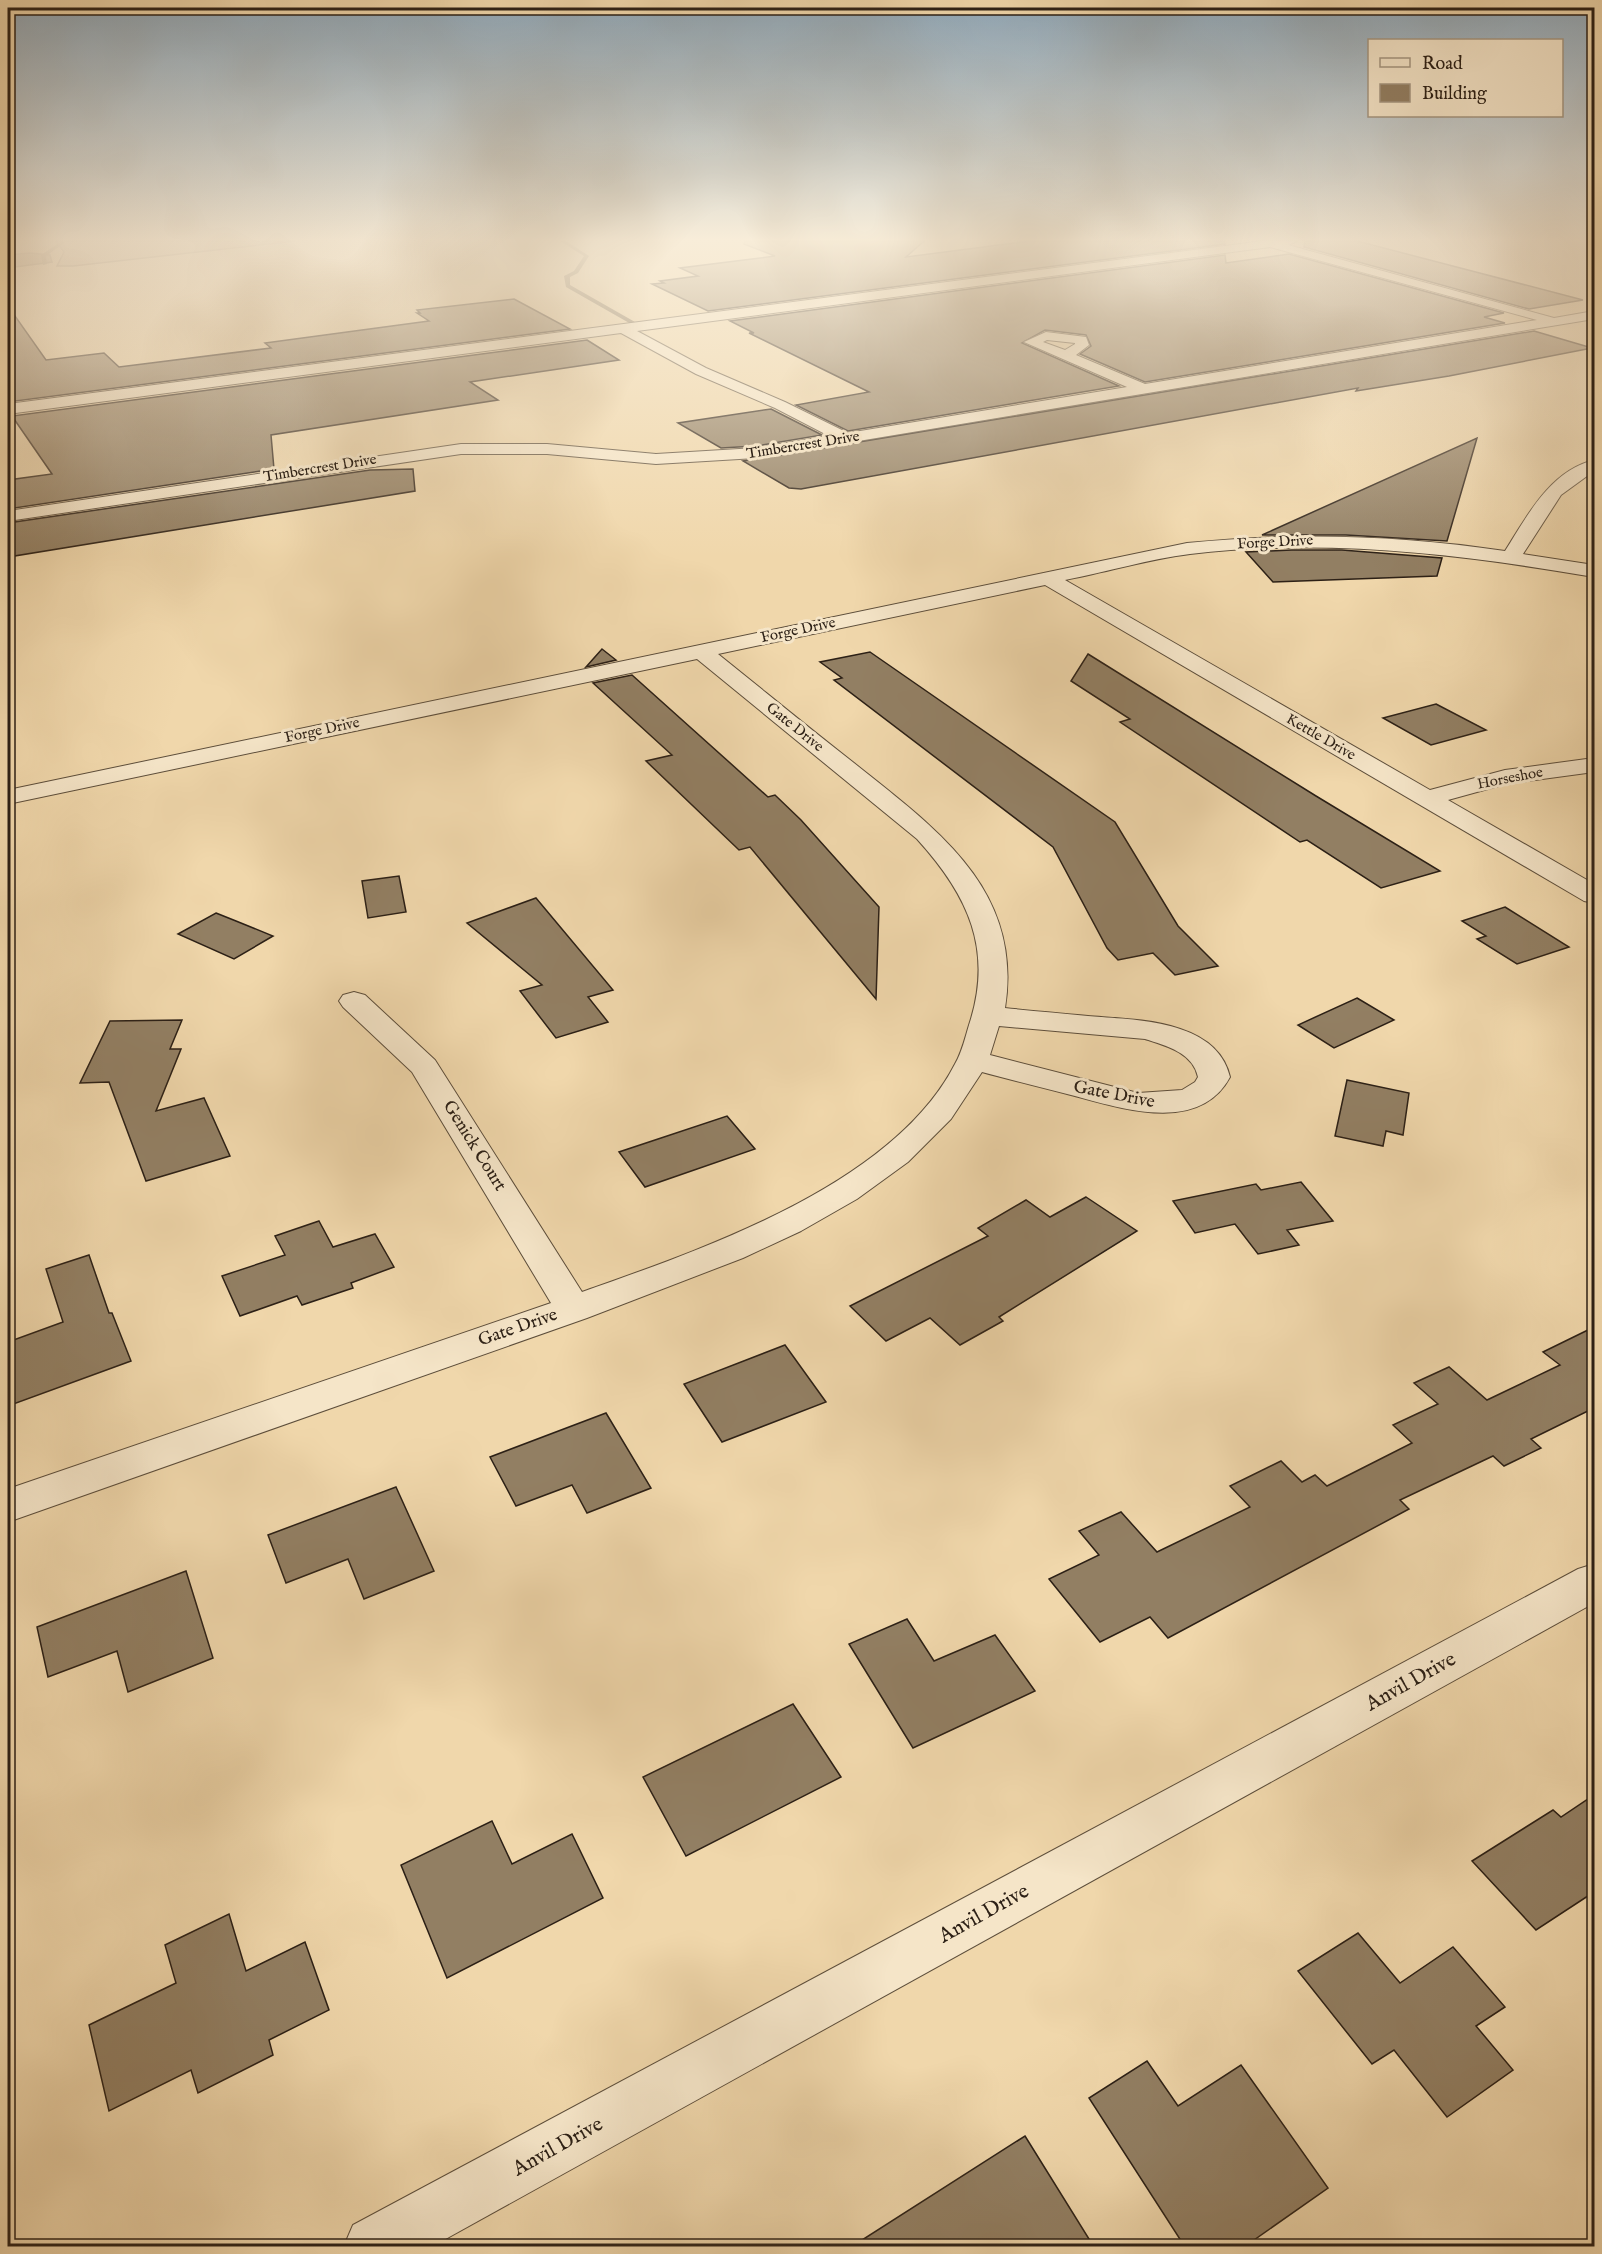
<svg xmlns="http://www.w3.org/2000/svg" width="1602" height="2254" viewBox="0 0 1602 2254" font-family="'IM FELL English',serif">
  <rect width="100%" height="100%" fill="#f0d7ab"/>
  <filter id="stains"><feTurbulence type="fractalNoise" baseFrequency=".00333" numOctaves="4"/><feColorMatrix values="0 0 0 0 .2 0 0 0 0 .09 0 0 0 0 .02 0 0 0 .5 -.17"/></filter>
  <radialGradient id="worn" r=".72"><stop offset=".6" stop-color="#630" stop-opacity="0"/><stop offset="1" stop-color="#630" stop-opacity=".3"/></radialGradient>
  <!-- green -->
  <path fill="#cfb892" stroke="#7e6c54" stroke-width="1.5" d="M56,241h239l-222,25h-16l7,-14z"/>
  <!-- water -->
  <path fill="#ad9978" stroke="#796951" stroke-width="1.5" d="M30,253l20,2 2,7 -44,6v-13z"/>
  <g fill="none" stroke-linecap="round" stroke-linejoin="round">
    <!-- stream -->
    <g fill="#796951" fill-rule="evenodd">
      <path d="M62,241h5l-21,15 1,8 -4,1 -2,-10z"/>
      <path d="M560,241h6l23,15 -11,17 -8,4v8l65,37v2h-4l-65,-37 -2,-11 10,-5 10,-15z"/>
    </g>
  </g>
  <!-- building -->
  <g fill="#927f63" stroke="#2c2016" stroke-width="1.5">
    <path d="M745,241h179l-18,16 123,-16h195l1,3 -517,67 -56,-27 12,-1 -4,-2 38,-5 -18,-8 95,-12 -31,-12z"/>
    <path d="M1305,241h52l226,59 -54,9 -225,-62z"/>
    <path d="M1289,254l215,59 -20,4 21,6 -360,59 -65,-28 11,-8 -5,-11 -41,-5 -23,13 97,43 -271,45 -52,-26 73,-13 -120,-59h5l-24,-12 495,-66 1,8z"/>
    <path d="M514,299l56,30 -562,73v-96l38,54 58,-7 15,14 152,-19 -6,-5 164,-22 -12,-8h3l-3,-3z"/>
    <path d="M1534,331l58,17 -143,28 -93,15 2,-3 -557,101 -12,-1 -46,-27z"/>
    <path d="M587,340l32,20 -149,22 28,18 -227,35 3,34 -266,40v-29l44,-6 -40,-58z"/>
    <path d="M771,409l51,26 -66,11 -35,2 -43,-25z"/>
    <path d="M1477,438l-30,103 -101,-6h-84z"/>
    <path d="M413,469l2,22 -407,66v-34l362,-53z"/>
    <path d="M1292,550h50l100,8 -5,18 -164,6 -27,-30z"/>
    <path d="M602,649l14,11 -30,7z"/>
    <path d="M870,652l245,170 63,104 40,40 -43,9 -22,-22 -35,7 -11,-12 -54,-101 -219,-167 8,-2 -22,-16z"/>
    <path d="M1088,654l228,142 124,75 -59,17 -74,-48 -7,2 -180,-120 10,-3 -59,-38z"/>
    <path d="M632,675l136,122 7,-2 26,25 78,87 -3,92 -126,-152 -11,3 -93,-89 26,-6 -79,-72z"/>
    <path d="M1436,704l50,26 -55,15 -48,-27z"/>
    <path d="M399,876l7,36 -38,6 -6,-37z"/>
    <path d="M536,898l77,92 -25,7 20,25 -52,16 -36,-47 22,-6 -75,-62z"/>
    <path d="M1505,907l64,40 -52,17 -40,-25 9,-3 -24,-15z"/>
    <path d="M216,913l20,8 37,15 -39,23 -56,-25z"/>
    <path d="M1357,998l37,22 -60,28 -36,-23z"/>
    <path d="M182,1020l-12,29h11l-25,62 48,-13 26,58 -84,25 -37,-99 -29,1 30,-62z"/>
    <path d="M1347,1080l62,13 -6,42 -17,-4 -3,15 -48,-10z"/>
    <path d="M727,1116l28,33 -110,38 -26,-35z"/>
    <path d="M1301,1182l32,39 -46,9 12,15 -41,9 -23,-30 -40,9 -22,-32 83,-17 5,6z"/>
    <path d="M1086,1197l51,34 -138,86 4,4 -43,24 -30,-27 -44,23 -36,-35 138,-70 -10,-8 48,-28 24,17z"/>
    <path d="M319,1221l14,26 42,-13 19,33 -43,16 2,5 -51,17 -5,-9 -57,20 -18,-40 63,-21 -10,-19z"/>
    <path d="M89,1255l20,58h3l19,48 -123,45v-64l55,-20 -17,-53z"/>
    <path d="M1594,1327v81l-63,31 10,9 -37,18 -11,-10 -93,44 9,9 -241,129 -18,-21 -50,25 -51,-63 50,-24 -20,-24 42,-19 36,40 93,-45 -20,-21 51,-25 21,21 13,-7 12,11 85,-43 -19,-18 45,-21 -24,-21 35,-16 38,33 73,-35 -17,-13z"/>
    <path d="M785,1345l41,57 -104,40 -38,-58z"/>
    <path d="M606,1413l45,75 -64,25 -15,-28 -56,21 -26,-49z"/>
    <path d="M396,1487l38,84 -70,28 -16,-40 -62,24 -18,-48z"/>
    <path d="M186,1571l27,87 -85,34 -11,-41 -69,26 -11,-50z"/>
    <path d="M907,1619l27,42 61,-26 40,56 -122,57 -64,-104z"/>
    <path d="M793,1704l48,73 -155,79 -43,-79z"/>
    <path d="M1594,1795v97l-58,38 -64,-69 81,-51 8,7z"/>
    <path d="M492,1821l20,43 60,-30 31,64 -156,80 -46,-113z"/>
    <path d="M229,1914l17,57 59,-29 24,68 -60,30 4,15 -75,38 -7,-23 -82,41 -20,-86 87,-42 -11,-38z"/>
    <path d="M1358,1933l42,50 53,-36 52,60 -29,19 37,44 -66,47 -53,-67 -22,14 -74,-93z"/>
    <path d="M1147,2061l31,45 63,-41 87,123 -84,59h-59l-96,-149z"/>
    <path d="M1025,2136l69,111h-243z"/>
  </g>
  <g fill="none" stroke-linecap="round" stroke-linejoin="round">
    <defs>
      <g id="minor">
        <path d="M1263,241h34l-9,4 266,73 40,-7v8l-838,139 -100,6 -109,-10h-86l-453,67v-10l453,-67h86l109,10 100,-6 73,-12 -54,-28 -79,-34 -75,-41 -613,81v-10zM1270,247l267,73 -392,64 -69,-29 13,-10 -3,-8 -40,-5 -22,10 103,45 -279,46 -63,-31 -79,-34 -69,-37zM1047,340l28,3v1l-10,6 -22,-8z"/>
        <path d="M1594,460v11l-33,24 -38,59 71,11v12c-135,-23 -267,-39 -404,-23 -41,5 -83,18 -125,26l365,210 75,-20 89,-12v14l-88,12 -58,16 146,84v19l-10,-2 -539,-316 -327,69c45,36 90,73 136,109 81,65 170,126 151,245 27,3 55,5 83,8 46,4 129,3 142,61 -31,58 -110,31 -159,18 -30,-8 -60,-15 -89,-23l-31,47 -43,43 -51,37 -56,32 -58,27 -156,60 -579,204v-33l543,-186 -139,-231 -69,-65 -4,-6 4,-6 11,-3 11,3 70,65 147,232c121,-43 311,-107 373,-228 7,-12 10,-26 14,-39 25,-75 -1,-130 -52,-186l-220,-180 -689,145v-14l1179,-247c107,-11 212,-8 318,8 22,-35 45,-80 89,-91zM999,1026l146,13c22,7 48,14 53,38l-3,5 -13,8 -44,3 -148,-38z"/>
        <path d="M1594,1564v39l-1161,643h-89l9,-21 1225,-656z"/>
      </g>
    </defs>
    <!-- minor casing -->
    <use href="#minor" stroke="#5d4e3b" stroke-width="2"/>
    <!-- minor -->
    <use href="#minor" fill="#f5e5c8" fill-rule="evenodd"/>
  </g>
  <!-- sky -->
  <linearGradient id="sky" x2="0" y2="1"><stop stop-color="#90a9bb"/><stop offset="0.43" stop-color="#f8edd9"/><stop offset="1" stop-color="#f8edd9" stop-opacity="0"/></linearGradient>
  <rect width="1602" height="557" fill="url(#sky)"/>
  <g text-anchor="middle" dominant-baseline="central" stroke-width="6" stroke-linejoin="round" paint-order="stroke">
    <!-- far-street labels -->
    <g font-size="15" fill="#2c2016" stroke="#f5e5c8">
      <text transform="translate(803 445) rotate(-9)">Timbercrest Drive</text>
      <text transform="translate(320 468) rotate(-9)">Timbercrest Drive</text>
      <text transform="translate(1275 542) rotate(-3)">Forge Drive</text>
      <text transform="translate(798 630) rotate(-12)">Forge Drive</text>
      <text transform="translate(795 727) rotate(39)">Gate Drive</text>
      <text transform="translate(322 730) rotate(-12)">Forge Drive</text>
      <text transform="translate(1321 737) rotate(30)">Kettle Drive</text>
      <text transform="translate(1510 778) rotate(-11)">Horseshoe</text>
    </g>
    <!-- street labels -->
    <g font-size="18" fill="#2c2016" stroke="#f5e5c8">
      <text transform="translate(1114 1095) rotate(11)">Gate Drive</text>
      <text transform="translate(474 1146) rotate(58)">Genick Court</text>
      <text transform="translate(518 1328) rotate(-19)">Gate Drive</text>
    </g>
    <!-- near-street labels -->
    <g font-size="21" fill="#2c2016" stroke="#f5e5c8">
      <text transform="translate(1411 1682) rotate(-29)">Anvil Drive</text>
      <text transform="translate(984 1914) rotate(-29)">Anvil Drive</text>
      <text transform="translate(558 2147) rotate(-29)">Anvil Drive</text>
    </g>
  </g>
  <!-- margin -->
  <rect width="1602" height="2254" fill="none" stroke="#f0d7ab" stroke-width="30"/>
  <rect x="9" y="9" width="1584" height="2236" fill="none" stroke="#2c2016" stroke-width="3"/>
  <rect x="15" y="15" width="1572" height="2224" fill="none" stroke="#2c2016" stroke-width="1.5"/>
  <!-- legend -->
  <rect x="1368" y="39" width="195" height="78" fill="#f5e5c8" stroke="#a59681" stroke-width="1.5"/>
  <rect x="1380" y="58" width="30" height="9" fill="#f5e5c8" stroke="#a59681" stroke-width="1.5"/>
  <text x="1422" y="69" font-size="18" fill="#2c2016">Road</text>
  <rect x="1380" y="84" width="30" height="18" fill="#927f63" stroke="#a59681" stroke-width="1.5"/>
  <text x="1422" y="99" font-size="18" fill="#2c2016">Building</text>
  <rect width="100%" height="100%" filter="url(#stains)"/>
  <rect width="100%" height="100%" fill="url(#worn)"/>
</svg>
